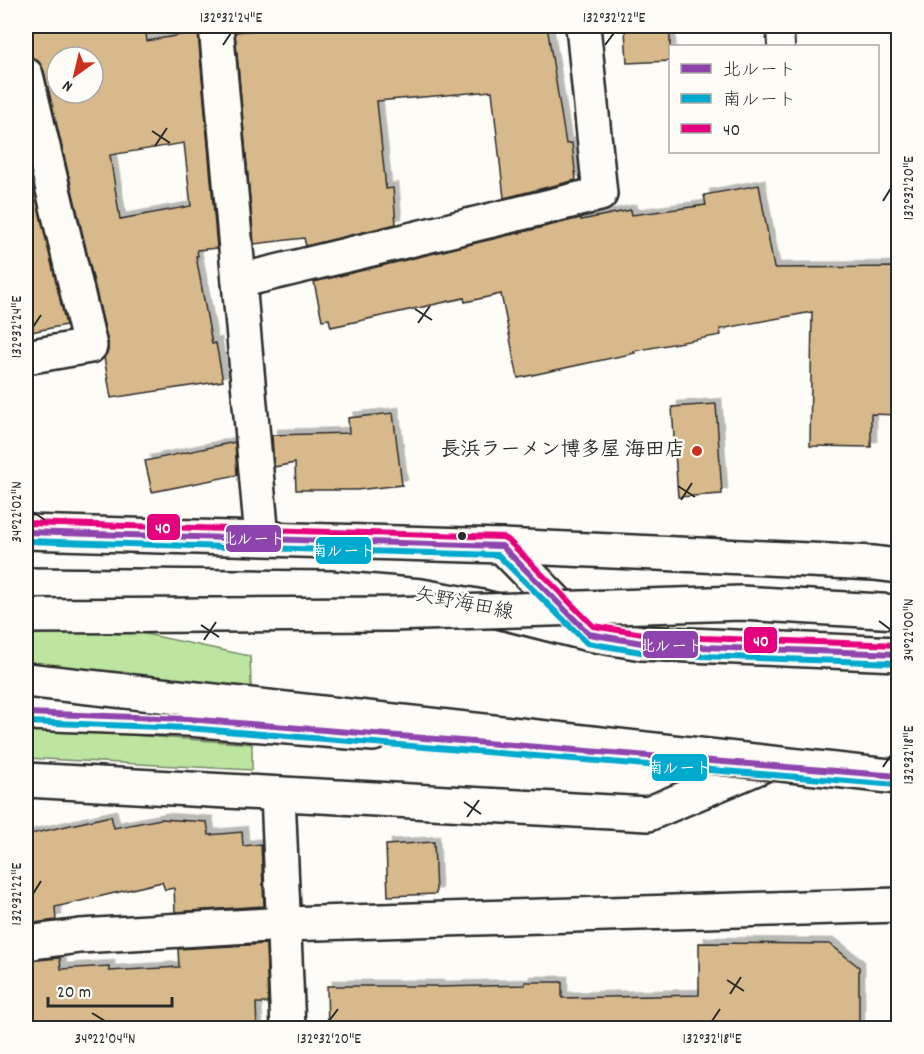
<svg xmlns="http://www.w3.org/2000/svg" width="924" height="1054" viewBox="0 0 924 1054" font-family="Dekko,'Klee One',sans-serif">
  <defs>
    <filter id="shadow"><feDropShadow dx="5.5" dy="-5.5" stdDeviation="0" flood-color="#0004"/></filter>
  </defs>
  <rect width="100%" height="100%" fill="#fdfcf7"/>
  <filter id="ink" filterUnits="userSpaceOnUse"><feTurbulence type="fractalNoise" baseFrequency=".0167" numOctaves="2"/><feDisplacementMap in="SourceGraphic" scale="12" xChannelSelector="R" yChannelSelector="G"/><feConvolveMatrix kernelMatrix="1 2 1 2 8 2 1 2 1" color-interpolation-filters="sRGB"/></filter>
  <g filter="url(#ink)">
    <!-- green -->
    <g fill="#bde5a0" stroke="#748866" stroke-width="1.5">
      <path d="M26,615l77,10 147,31 2,56 -226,-20z"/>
      <path d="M26,727l226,17v26l-226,-12z"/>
    </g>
    <!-- building -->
    <g fill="#d7b98b" stroke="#2b2b2b" stroke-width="1.5" fill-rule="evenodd" filter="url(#shadow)">
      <path d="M26,26h119l2,15 51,-9 19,216 -20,2 1,6h-2l16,88 4,-1 7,38 -112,17 -7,-41 4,-6v-9l-64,-271 -5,-9 -7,-5h-6zM57,57h36v36h-36zM184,143l7,63 -71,13 -10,-64z"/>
      <path d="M303,26h244l19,118 6,-1 4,37 -72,18 -12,-107 -115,10 9,88 7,-1 3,36 -90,22 -2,-8 -50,6 -19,-212z"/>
      <path d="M670,27v34l-43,2 -2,-33z"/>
      <path d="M26,154l40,171 -40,8z"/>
      <path d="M759,185l15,83 124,-1v148l-27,-1v33l-61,-1 2,-134 -92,17 1,6 -87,16 1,2 -117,25 -17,-84 -36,8 -1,-4 -133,29 -2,-8 -7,1 -8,-38 267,-64v2l50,-10 1,5 74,-10 -2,-10z"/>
      <path d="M716,404l6,90 -44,3 -6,-90z"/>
      <path d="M393,413l9,72 -46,5h-60l-1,-27 -21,4 -2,-32 77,-2 -1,-15z"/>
      <path d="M235,442l2,33 -85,17 -7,-31z"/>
      <path d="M111,816l3,12 47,-9 46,3 2,13 33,-3 1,14 18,-2 3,62 -89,6 -1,-24 -9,2 -3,-8 -107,25 1,13 -30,4v-89z"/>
      <path d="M434,842l2,52 -48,2 -2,-51z"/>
      <path d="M699,943l131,1 29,23v62h-531l-1,-43h110v1l88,-2v-3h37v16l137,-3z"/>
      <path d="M266,944l2,59h-12l1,26h-231v-68l34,-3 1,11 48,-3v5l70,-4 -1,-18z"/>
    </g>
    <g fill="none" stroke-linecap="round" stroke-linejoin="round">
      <defs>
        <path id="service" d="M780,26l1,20"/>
        <g id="minor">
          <path d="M216,26l46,512"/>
          <path d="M26,75l64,271 -64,11"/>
          <path d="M239,281l361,-87 -17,-168"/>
          <path d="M26,532l476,14 372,17 24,3"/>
          <path d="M502,546l76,78"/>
          <path d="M26,780l622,34 113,-48"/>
          <path d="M278,794l10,234"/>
          <path d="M26,943l54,-7 205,-12 613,-19"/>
        </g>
        <g id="secondary">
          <path d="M26,585l304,3 91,8 61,11 107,27 53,9 256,11"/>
          <path d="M26,713l162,6 185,15"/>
        </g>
      </defs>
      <!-- service casing -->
      <use href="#service" stroke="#2b2b2b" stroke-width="30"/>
      <!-- minor casing -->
      <use href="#minor" stroke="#2b2b2b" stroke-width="38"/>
      <!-- secondary casing -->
      <use href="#secondary" stroke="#2b2b2b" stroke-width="38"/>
      <!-- service -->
      <use href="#service" stroke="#fdfcf7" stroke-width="26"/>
      <!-- minor -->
      <use href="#minor" stroke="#fdfcf7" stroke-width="33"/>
      <!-- secondary -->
      <use href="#secondary" stroke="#fdfcf7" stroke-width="33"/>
      <defs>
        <g id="motorway-bridge">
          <path d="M26,616l365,-2 350,-11 157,9"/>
          <path d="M26,680l872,97"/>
        </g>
      </defs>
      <!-- motorway-bridge casing -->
      <use href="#motorway-bridge" stroke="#2b2b2b" stroke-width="38" stroke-linecap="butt"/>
      <!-- motorway-bridge -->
      <use href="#motorway-bridge" stroke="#fdfcf7" stroke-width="33"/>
      <defs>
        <g id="bus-1">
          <path d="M26,532l476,14 87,88 53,9 61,4 195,7"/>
          <path d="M26,713l162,6 710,57"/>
        </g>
        <g id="bus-2">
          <path d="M26,541l472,14 89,88 54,9 61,4 196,7"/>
          <path d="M26,722l161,6 710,57"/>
        </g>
        <path id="bus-3" d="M26,523l477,14 5,3 85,86 50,8 60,4 195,7"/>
      </defs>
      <!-- bus-1 casing -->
      <use href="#bus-1" stroke="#fdfcf7" stroke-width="10"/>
      <!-- bus-2 casing -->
      <use href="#bus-2" stroke="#fdfcf7" stroke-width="10"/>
      <!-- bus-3 casing -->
      <use href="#bus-3" stroke="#fdfcf7" stroke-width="10"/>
      <!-- bus-1 -->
      <use href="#bus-1" stroke="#8e44ad" stroke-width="6"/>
      <!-- bus-2 -->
      <use href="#bus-2" stroke="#00a9ce" stroke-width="6"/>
      <!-- bus-3 -->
      <use href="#bus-3" stroke="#e5007d" stroke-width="6"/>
    </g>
  </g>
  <!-- ticks -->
  <path fill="none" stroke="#2b2b2b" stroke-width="2" d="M223,45l8,-12M605,45l9,-12M152,131l18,12M155,146l12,-18M883,201l8,-13M415,309l17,11M418,323l12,-17M33,327l8,-12M678,486l17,11M681,500l11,-17M33,512l12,8M879,621l12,9M201,625l18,12M204,640l12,-18M883,767l8,-12M464,802l17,12M467,817l12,-17M33,894l8,-13M727,980l17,11M730,994l11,-17M92,1013l13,8M329,1021l9,-12M712,1021l8,-12"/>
  <!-- markers -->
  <circle fill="#c8321e" stroke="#fdfcf7" stroke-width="2" cx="697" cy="451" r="6"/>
  <circle fill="#2b2b2b" stroke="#fdfcf7" stroke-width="2" cx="462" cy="536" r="5"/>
  <g text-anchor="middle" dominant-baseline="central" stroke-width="5" stroke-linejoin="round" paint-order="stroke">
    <!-- poi labels -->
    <g font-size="20" font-weight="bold" fill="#2b2b2b" stroke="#fdfcf7" text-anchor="end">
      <text x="685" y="451">長浜ラーメン博多屋 海田店</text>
    </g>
    <!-- street labels -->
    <g font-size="20" fill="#2b2b2b" stroke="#fdfcf7">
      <text transform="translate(464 605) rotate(11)">矢野海田線</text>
    </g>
  </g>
  <g stroke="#fdfcf7" stroke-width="2">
    <rect x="146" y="513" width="35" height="28" rx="6" fill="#e5007d"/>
    <rect x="225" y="524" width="57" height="29" rx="6" fill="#8e44ad"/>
    <rect x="315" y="536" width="57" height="29" rx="6" fill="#00a9ce"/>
    <rect x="743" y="626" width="35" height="28" rx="6" fill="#e5007d"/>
    <rect x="642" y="630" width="57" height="29" rx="6" fill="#8e44ad"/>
    <rect x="651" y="753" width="57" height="29" rx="6" fill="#00a9ce"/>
  </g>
  <g font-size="16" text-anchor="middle" font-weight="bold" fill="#fff">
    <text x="163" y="533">40</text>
    <text x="253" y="544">北ルート</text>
    <text x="343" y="556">南ルート</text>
    <text x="761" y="646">40</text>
    <text x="671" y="651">北ルート</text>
    <text x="679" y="773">南ルート</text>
  </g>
  <!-- margin -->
  <rect width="924" height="1054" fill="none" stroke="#fdfcf7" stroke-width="66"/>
  <!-- legend -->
  <rect x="669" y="45" width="210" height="108" fill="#fdfcf7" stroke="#a9a8a5" stroke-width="1.5"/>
  <rect x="681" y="64" width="30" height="9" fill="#8e44ad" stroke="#a9a8a5" stroke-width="1.5"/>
  <text x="723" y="75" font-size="18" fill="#2b2b2b">北ルート</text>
  <rect x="681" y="94" width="30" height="9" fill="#00a9ce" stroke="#a9a8a5" stroke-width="1.5"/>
  <text x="723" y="105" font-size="18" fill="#2b2b2b">南ルート</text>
  <rect x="681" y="124" width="30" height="9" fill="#e5007d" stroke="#a9a8a5" stroke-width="1.5"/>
  <text x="723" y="135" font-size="18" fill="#2b2b2b">40</text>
  <!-- north arrow -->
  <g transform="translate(75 75) rotate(214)"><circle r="28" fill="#fdfcf7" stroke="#a9a8a5" stroke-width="1.5"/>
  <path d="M0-4.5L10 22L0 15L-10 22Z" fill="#c8321e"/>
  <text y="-9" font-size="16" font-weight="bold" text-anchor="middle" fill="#2b2b2b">N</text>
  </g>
  <!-- scale -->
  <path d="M48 997v9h124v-9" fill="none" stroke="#2b2b2b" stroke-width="3"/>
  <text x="57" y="997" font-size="18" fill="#2b2b2b" stroke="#fdfcf7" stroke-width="4.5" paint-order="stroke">20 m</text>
  <rect x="33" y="33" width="858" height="988" fill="none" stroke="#2b2b2b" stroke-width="2"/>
  <g font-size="15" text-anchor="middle" fill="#2b2b2b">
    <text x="231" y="22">132°32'24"E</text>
    <text x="614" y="22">132°32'22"E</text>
    <text transform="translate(908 188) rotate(-90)" y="5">132°32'20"E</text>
    <text transform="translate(16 327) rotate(-90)" y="5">132°32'24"E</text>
    <text transform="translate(16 512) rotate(-90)" y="5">34°22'02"N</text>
    <text transform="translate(908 630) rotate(-90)" y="5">34°22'00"N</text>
    <text transform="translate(908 755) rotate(-90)" y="5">132°32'18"E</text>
    <text transform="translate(16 894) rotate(-90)" y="5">132°32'22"E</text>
    <text x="105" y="1043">34°22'04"N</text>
    <text x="329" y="1043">132°32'20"E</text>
    <text x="712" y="1043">132°32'18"E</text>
  </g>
</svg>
